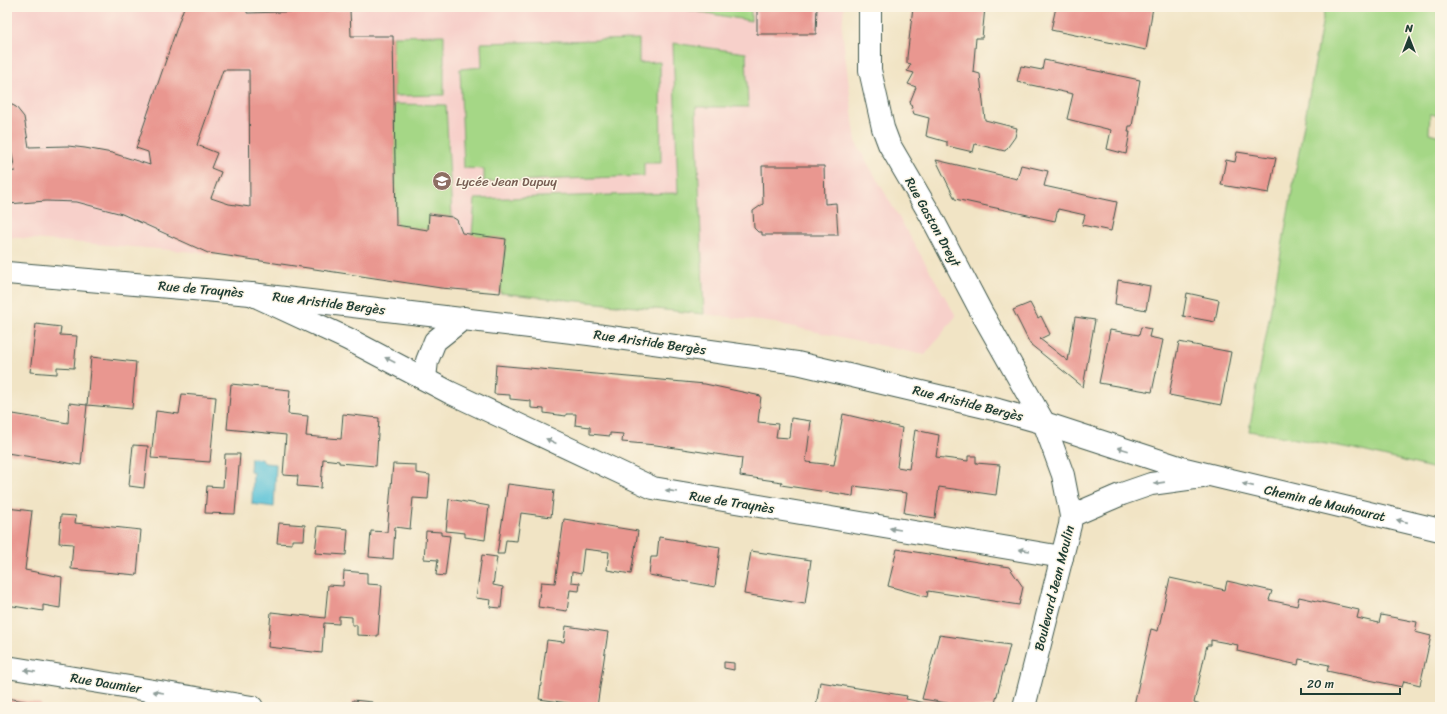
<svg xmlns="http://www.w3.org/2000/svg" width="1447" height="714" viewBox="0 0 1447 714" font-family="Sriracha,sans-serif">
  <rect width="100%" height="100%" fill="#fcf5e5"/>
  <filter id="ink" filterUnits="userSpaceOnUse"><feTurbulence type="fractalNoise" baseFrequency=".025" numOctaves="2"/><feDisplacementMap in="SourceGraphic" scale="8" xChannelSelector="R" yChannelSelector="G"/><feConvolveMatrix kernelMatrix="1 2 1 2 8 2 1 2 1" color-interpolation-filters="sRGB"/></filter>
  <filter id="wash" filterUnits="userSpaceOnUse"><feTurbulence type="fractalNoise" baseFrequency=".012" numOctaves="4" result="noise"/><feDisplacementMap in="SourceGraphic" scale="16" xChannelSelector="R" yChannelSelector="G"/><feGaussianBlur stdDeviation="0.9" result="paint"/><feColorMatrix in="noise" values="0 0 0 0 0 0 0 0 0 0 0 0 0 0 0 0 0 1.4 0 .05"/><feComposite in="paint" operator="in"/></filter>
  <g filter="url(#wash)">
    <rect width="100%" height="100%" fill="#f1e4c5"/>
    <!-- built -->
    <path fill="#f7d0ca" d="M7,7h837l-2,22 14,114 100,173 -31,39 -150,-32 -71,-9 -263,-26 -233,-35 -201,-16z"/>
    <!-- green -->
    <g fill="#a5d786" stroke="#628a5d">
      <path d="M673,7h78v14z"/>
      <path d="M1325,7h115v109l-10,-2 -1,19 11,3v334l-90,-22 -101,-17z"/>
      <path d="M444,35v60l-50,1 -1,-60z"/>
      <path d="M639,39v24l21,-1 1,101h-17v13l-160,6v-13l-20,-1 -4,-99 22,-2 -1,-24z"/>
      <path d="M673,43l73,10 2,54h-52l8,207 -204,-21 6,-54 -34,-4 3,-36 203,-6z"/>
      <path d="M394,104l52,1 6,112 -23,-3 -1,16 -32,-5z"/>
    </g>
    <!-- water -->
    <path fill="#5bc3d8" stroke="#3d8086" d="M251,458l10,1 4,4 11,1 -2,43 -22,-3 1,-32 -3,-1z"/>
    <g id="blocks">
      <!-- building -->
      <g fill="#e99790" fill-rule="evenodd">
        <path d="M184,7h63v6l103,-3 1,26h42l3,189 32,5 1,-16 23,3 5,3 5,13 44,6 -6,54 -59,-5 -233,-35 -86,-39 -45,-12 -31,-1 -38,3 -1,-32 8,-1 -7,-39 -1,1v-31l9,5 8,10 5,30 39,-1 17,2 27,5 38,12 -2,-13 -12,-4zM223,70h26l1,137 -21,-3 -18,-6 10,-26 -10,-4 6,-15 -20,-8z"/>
        <path d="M757,7h60l-1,27h-59z"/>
        <path d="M913,7h72l-3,31h-6l-3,34 7,2 5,46 32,8 -2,9 -10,14 -30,-7 -2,8 -26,-6v-4l-21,-6 3,-18 -15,-4 -4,-12 6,-15 -8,-3 6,-11 -7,-2 4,-7 -4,-1v-6z"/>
        <path d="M1056,7h97l-7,43 -95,-20z"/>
        <path d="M1044,60l96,20 -8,46h-3l-1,6h2l-4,22 -19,-5 4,-19 -44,-11 6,-25 -56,-12 4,-16 21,4z"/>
        <path d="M1237,152l39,6 -7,35 -48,-8 5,-25 9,2z"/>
        <path d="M936,160l81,19 4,-14 27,6 -4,15 73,16 -6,29 -29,-6 3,-10 -27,-6 -3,12 -100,-22z"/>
        <path d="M762,166h62l1,38 11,-1 2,32h-76v-3h-4l-4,-4 -1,-17 10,-7z"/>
        <path d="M1118,280l32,6 -4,24 -31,-6z"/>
        <path d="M1187,293l32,7 -4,22 -32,-6z"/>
        <path d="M1030,303l8,15 3,-2 9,18 -10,5 28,22 7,-44 20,3 -12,67 -53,-43 -17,-34z"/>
        <path d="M36,324l25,3 -1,8 17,1 -3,32 -17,-1v7l-27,-2z"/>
        <path d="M1141,327l10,2 -2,8 14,3 -11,52 -53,-9 11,-53 29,5z"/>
        <path d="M1179,342l52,10 -10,53 -52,-10z"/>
        <path d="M91,357l45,5 -4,47 -45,-4z"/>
        <path d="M496,365l209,19 56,12 -3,26 20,2 -2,13 13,1 2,-20 20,3 -5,41 28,3 9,-51 59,14 -5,39 12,2 6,-39 24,5 -3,22 32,4v-5h8v7l24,2 -4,30 -57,-8 -4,31 -31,-5 3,-20 -53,-7 -1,10 -72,-11 1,-3 -42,-6 2,-18 -86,-13 -34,-3 1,-8 -13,-1v3l-20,-2v-7l-15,-2 1,-11h-10v2l-22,-3v-4l-13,-1v-7l-21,-2v-4l-16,-1z"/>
        <path d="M231,384l59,6 -2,24 20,2 -2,20 35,3 2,-25 36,4 -3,48 -37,-3v-2l-16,-2 -2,29 -24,-2 1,-10 -15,-1 3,-40 -59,-6z"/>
        <path d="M182,394l34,3 -6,65 -59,-4 5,-47 23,3z"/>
        <path d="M69,403l18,2 -6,60 -74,-12v-40l61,10z"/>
        <path d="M133,445l15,1 -4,42 -15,-2z"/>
        <path d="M225,454h15l-5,60 -30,-1 2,-27 16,1z"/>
        <path d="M393,464l23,1v8l14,2 -2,24 -15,-1 -3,31 -15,-2 -2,32 -24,-2 2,-26 16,1z"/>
        <path d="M508,484l46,6 -3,27 -30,-4 -4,28 -11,-1 -2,14h-7z"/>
        <path d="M449,499l40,7 -4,34 -20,-3v-4l-19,-2z"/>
        <path d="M7,508l25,3 -7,59 37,7 -2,31 -17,-3v6l-36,-6z"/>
        <path d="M61,515l15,1 -1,7 66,7 -4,45 -66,-6 2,-25 -14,-1z"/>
        <path d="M564,519l74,12 -7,43 -24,-4 2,-18 -25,-3 -3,25 -9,-2 -1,10 9,1 -1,8 -9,-1 -3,21 -29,-4 3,-25 14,1z"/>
        <path d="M279,523l26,2 -1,15h-12v4l-15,-1z"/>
        <path d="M318,526l30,3 -2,26 -31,-2z"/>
        <path d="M426,531l15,1v3l9,1 -5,40 -9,-1 2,-15 -14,-1z"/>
        <path d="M659,537l61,10 -5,40 -66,-12 2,-18h6z"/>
        <path d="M897,549l112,18 14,20 -4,18 -91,-14 -1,6 -39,-11z"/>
        <path d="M751,551l60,9 -6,44 -61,-10z"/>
        <path d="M482,555l15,2 -4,28 10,2 -2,21 -11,-1 1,-7 -15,-2z"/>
        <path d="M344,571l23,2v11l15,1 -4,51 -21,-1v-10h-5v-8l-13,-1v8l-15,-1 -2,30 -54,-6 3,-35 54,6 3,-33 15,1z"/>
        <path d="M1170,578l55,12 2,-9 45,10 -3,9 28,6 2,-9 60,13 -2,8 22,5 2,-8 36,7 -2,10 16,4 -11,49 -16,-4 -2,6 -75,-16 2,-6 -30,-6 -1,6 -61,-14 1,-6 -27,-5v5h-4l-13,58 7,2 -1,2h-59l-7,-2 17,-76 7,2z"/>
        <path d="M566,626l42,6 -11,75 -58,-8 8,-59 17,2z"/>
        <path d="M939,635l71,10 -16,62h-22l-50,-8z"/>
        <path d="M724,662l10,1v7l-10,-2z"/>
        <path d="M820,682l87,14 -1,3 40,8h-130z"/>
        <path d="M7,698l34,6v3h-34z"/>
        <path d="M353,700l19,2v5h-20z"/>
      </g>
    </g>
  </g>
  <g filter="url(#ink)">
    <use href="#blocks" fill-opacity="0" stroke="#3e564a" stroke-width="1"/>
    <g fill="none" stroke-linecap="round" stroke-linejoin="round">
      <defs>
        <g id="street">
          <path d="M7,273l244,21 97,45 101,53 204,96 409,69"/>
          <path d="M251,294l338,40 208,29 201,47 46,13 141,46 255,61"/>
          <path d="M425,378l2,-17 8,-20 29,-23"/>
          <path d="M1071,516l51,-22 29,-10 51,-7"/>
          <path d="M7,667l245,40"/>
        </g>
        <path id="secondary" d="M870,7v63l13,58 6,16 42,72 52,99 61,108 19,52 8,41 -1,9 -46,182"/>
      </defs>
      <!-- street casing -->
      <use href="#street" stroke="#3e564a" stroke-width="24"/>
      <!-- secondary casing -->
      <use href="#secondary" stroke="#3e564a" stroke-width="24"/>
      <!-- street -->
      <use href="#street" stroke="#fff" stroke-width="22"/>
      <!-- secondary -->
      <use href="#secondary" stroke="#fff" stroke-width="22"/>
    </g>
    <!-- one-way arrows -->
    <defs><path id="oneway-solid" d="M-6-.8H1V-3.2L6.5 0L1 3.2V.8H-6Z"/></defs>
    <g fill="#8f9e9a">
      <use href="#oneway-solid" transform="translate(390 360) rotate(-153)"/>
      <use href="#oneway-solid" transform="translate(551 441) rotate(-155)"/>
      <use href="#oneway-solid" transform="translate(1123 449) rotate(-162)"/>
      <use href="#oneway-solid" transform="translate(1159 483) rotate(172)"/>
      <use href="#oneway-solid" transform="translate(1248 485) rotate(-167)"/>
      <use href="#oneway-solid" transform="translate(671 491) rotate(-171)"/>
      <use href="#oneway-solid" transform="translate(1402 521) rotate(-167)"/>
      <use href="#oneway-solid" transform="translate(895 529) rotate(-171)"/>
      <use href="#oneway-solid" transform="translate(1024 550) rotate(-171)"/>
      <use href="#oneway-solid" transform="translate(30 671) rotate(-171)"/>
      <use href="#oneway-solid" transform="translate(158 692) rotate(-171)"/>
    </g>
  </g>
  <!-- icons -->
  <defs>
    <symbol id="school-disc" viewBox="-11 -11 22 22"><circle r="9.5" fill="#8d6e63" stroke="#fcf5e5"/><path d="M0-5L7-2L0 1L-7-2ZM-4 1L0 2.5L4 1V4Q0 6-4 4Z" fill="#fff"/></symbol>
  </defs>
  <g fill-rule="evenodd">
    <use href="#school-disc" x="431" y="170" width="22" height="22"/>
  </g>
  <g text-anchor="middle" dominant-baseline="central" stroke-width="3" stroke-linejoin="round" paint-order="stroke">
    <!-- education labels -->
    <g font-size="13" fill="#785e54" stroke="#fcf5e5" text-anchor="start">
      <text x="456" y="181">Lycée Jean Dupuy</text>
    </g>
    <!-- street labels -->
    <g font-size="13" fill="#1f3d34" stroke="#fcf5e5">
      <text transform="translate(933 222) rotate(61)">Rue Gaston Dreyt</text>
      <text transform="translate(201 289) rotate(5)">Rue de Traynès</text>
      <text transform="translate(329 303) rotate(7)">Rue Aristide Bergès</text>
      <text transform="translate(650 342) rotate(8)">Rue Aristide Bergès</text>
      <text transform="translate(968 403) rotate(14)">Rue Aristide Bergès</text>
      <text transform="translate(732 502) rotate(9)">Rue de Traynès</text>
      <text transform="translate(1325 503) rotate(13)">Chemin de Mauhourat</text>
      <text transform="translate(1054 588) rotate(-76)">Boulevard Jean Moulin</text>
      <text transform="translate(106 683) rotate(9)">Rue Daumier</text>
    </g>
  </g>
  <!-- margin -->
  <rect width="1447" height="714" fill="none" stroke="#fcf5e5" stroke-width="24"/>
  <!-- north arrow -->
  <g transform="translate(1409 38)" stroke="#fcf5e5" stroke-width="3" paint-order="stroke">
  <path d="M0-3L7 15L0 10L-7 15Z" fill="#1f3d34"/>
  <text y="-6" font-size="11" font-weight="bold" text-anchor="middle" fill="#1f3d34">N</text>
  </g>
  <!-- scale -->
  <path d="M1301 688v6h99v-6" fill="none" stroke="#1f3d34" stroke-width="2"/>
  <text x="1307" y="688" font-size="12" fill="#1f3d34" stroke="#fcf5e5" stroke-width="3" paint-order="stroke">20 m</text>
</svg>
